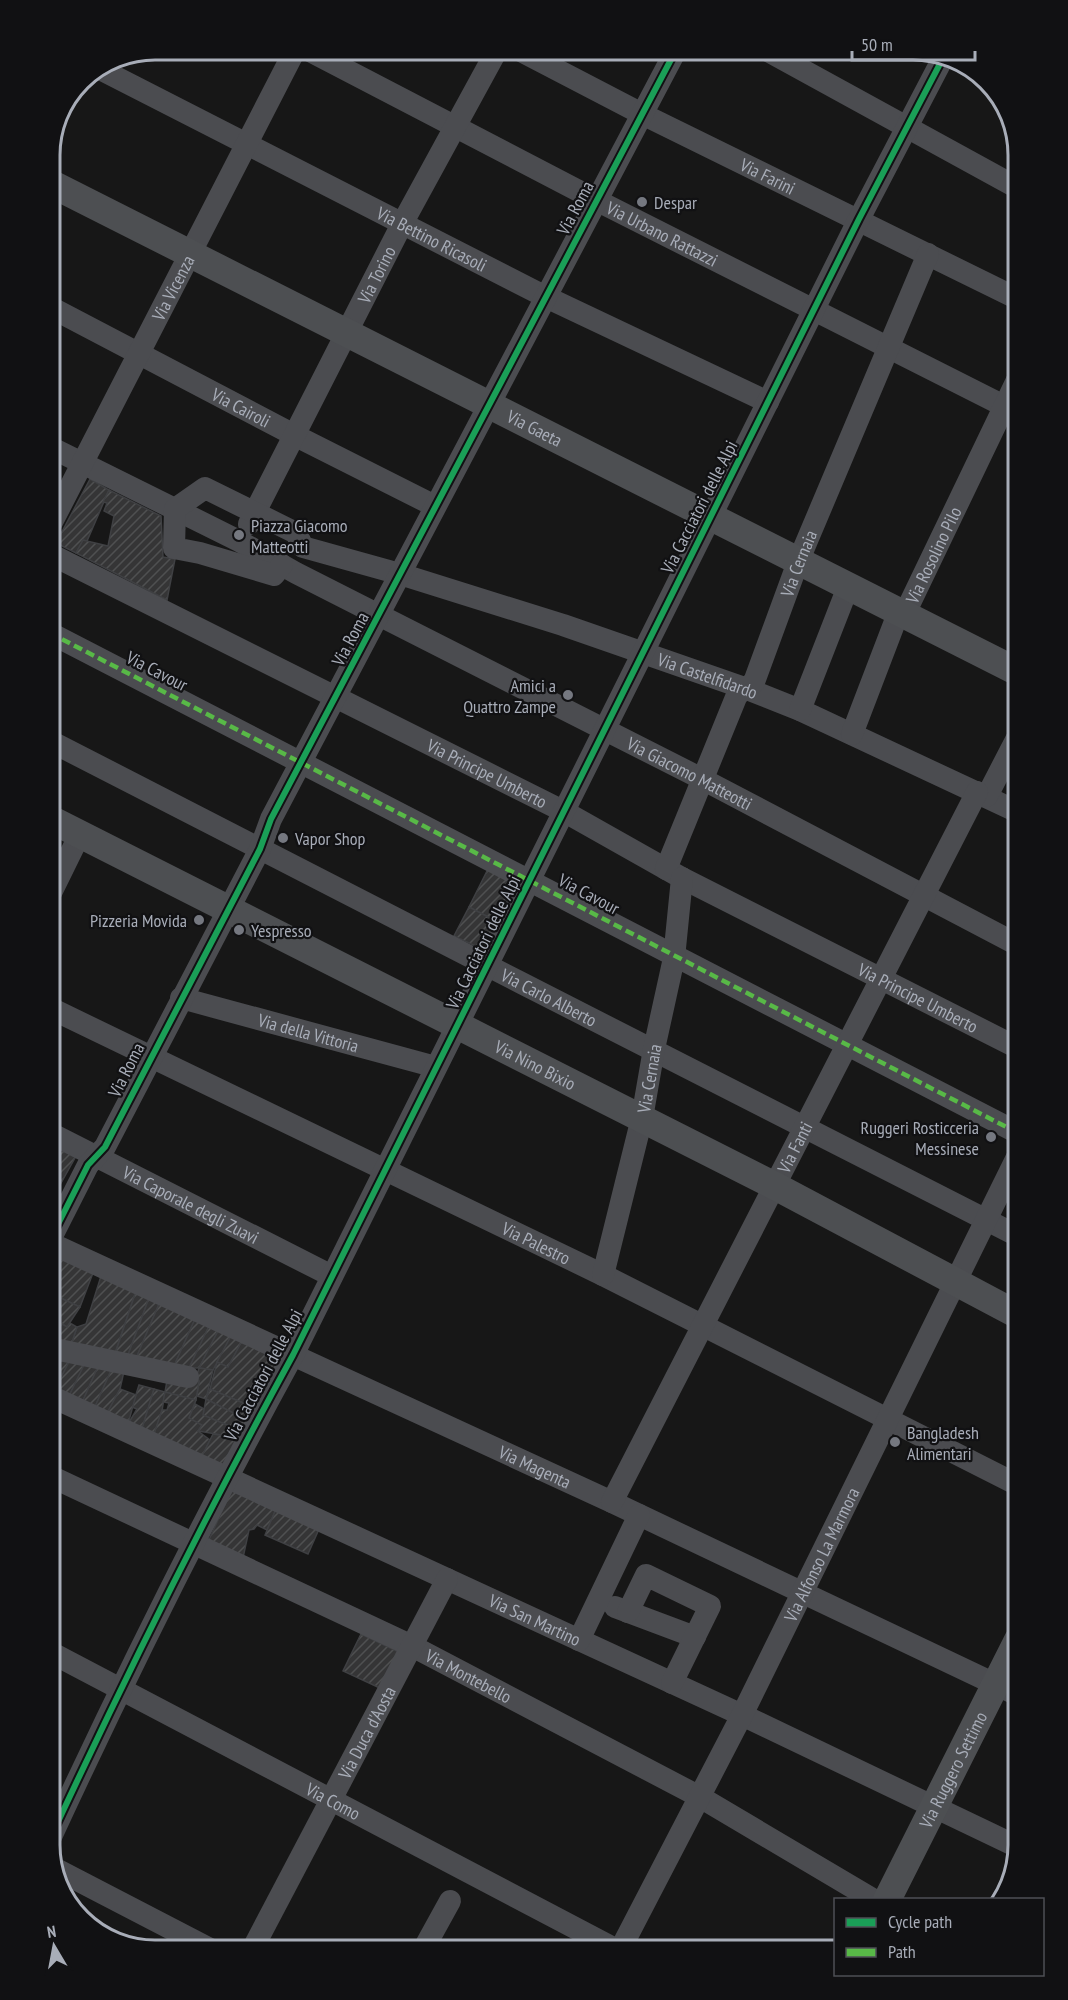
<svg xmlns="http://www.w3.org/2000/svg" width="1068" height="2000" viewBox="0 0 1068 2000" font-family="'PT Sans Narrow',sans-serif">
  <defs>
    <pattern id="building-hatch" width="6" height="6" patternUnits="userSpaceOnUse" patternTransform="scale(1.5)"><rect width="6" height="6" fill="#353536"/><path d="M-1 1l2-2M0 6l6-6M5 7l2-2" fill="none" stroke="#4f5051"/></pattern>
  </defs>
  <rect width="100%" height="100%" fill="#171717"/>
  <!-- building -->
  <g fill="url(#building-hatch)" stroke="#3f4043" stroke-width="1.5">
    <path d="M90,479l19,11 -22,51 -4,-1 -7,13 -20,-10z"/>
    <path d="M109,490l52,26 2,41 12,2 -8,41 -91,-47 7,-13 25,6 6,-30 -10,-5 3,-8 -4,-1z"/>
    <path d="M488,869l29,15 -19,38 -29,-15z"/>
    <path d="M469,907l29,15 -14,28 -30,-14z"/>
    <path d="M50,1143l26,13 -26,47z"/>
    <path d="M55,1255l38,18 -13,34 -30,-14v-29z"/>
    <path d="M101,1276l35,15 -22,65 -43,-11 6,-18 9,-3z"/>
    <path d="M136,1291l13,7 -22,59 -12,-3z"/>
    <path d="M50,1293l30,14 -13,20 -5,-3 -2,3 -6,-4 -2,5 -2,-1z"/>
    <path d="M149,1298l10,6 -22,52 -9,-1z"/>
    <path d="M159,1304l36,15 -21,47 -37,-10z"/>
    <path d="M195,1319l14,7 -20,42 -15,-2z"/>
    <path d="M54,1323l6,4 2,-3 5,3 3,-4 7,4 -6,18 -21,-7v-11l2,1z"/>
    <path d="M209,1326l9,5 -19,37h-10z"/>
    <path d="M218,1331l13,5 -18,34 -14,-2z"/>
    <path d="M231,1336l11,5 -14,26 -11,-5z"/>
    <path d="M242,1341l37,19 -24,48 -45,-19 7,-27 11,5z"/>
    <path d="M50,1351l9,5 -9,21z"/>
    <path d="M59,1356l12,2 -18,35 -3,-1v-15z"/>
    <path d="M71,1358l15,3 -19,39 -14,-7z"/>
    <path d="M86,1361l14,1 -19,43 -14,-5z"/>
    <path d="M100,1362l13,4 -19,43 -13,-4z"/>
    <path d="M113,1366l12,1 -5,22 -14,26 -12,-6z"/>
    <path d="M199,1368l14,2 -7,29 -9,-3 2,-15h-4z"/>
    <path d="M168,1375l31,6 -3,19 -31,-8z"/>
    <path d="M139,1385l15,4 -13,43 -13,-8 9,-15 -5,-2z"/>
    <path d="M120,1389l16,6 -8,29 -22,-9z"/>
    <path d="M154,1389l11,3 -3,19 -9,26 -12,-5z"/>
    <path d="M210,1389l45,19 -6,13 -43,-22z"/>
    <path d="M165,1392l31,8 -7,18 13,7 -4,6 12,9 -9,19 -48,-22 9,-27h5l2,-7 -6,-1z"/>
    <path d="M206,1399l43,22 -5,11 -41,-17z"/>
    <path d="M195,1404l9,5 -1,6 41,17 -5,6 -41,-7 4,-6 -13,-7z"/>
    <path d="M213,1434l26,4 -17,36 -23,-12z"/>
    <path d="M232,1489l44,20 -9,21 -10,-5 -3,4 -5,1 -6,28 -35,-16z"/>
    <path d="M276,1509l43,20 -11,25 -43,-19z"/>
    <path d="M361,1634l40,19 -17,37 -41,-19z"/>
  </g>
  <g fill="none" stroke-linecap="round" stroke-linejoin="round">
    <!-- minor -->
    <g stroke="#4b4c50" stroke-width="22">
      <path id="s1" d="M308,50l288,150 422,213"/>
      <path id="s2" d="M519,50l123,64 376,185"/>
      <path d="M766,50l252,138"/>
      <path id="s3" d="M98,68l448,229 222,105"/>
      <path id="s4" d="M50,307l246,129 139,70"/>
      <path id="s5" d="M50,447l189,94 57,32 408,207 314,165"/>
      <path id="s6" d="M249,524l153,-300 95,-174"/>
      <path id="s7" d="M50,526l245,-476"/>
      <path id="s8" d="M50,554l515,258 117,66 336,170"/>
      <path id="s9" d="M282,565l-8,10 -74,-22 -26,-5 1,-39 30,-21 91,45 7,14 97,27 163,51 184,64 53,21 218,102"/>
      <path d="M50,633l968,500"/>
      <path d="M800,710l48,-123"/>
      <path id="s10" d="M852,734l44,-115 12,-12 110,-229"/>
      <path id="s11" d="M50,741c322,166 645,331 968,495"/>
      <path d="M987,796l31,-60"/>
      <path id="s12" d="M666,869l71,-174 17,-13 44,-120 130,-308"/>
      <path d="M50,895l30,-61"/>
      <path id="s13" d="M181,998l255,69"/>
      <path id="s14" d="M50,1008l553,267 415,210"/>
      <path id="s15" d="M50,1133l282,143"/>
      <path d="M50,1240l38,-75 17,-18 155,-298 11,-30 405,-769"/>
      <path id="s16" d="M50,1243l562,259 406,193"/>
      <path id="s17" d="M603,1275l39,-157 12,-69 20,-91 8,-80"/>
      <path d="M50,1348l138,29"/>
      <path id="s18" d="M50,1396l692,319 276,132"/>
      <path id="s19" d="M50,1476l362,170 288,151 174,103"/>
      <path id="s20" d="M612,1502l365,-710"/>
      <path d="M615,1607l80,30"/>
      <path d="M628,1612l18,-37 64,31 -38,77"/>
      <path d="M579,1640l60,-125"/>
      <path id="s21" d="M50,1652l567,298"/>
      <path d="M50,1839c76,-164 156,-325 243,-484l566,-1136 84,-161"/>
      <path d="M54,1868l158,82"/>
      <path id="s22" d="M252,1950l195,-371"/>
      <path d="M423,1950l27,-49"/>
      <path id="s23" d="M620,1950l122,-235 276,-560"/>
    </g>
    <!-- major -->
    <g stroke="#4d4f52" stroke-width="28">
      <path id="s24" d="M50,183l968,489"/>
      <path id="s25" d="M50,819l725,367 243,129"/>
      <path id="s26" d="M887,1900l131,-260"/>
    </g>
    <!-- quiet -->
    <path stroke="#58b947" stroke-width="4.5" stroke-dasharray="9 4.5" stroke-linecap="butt" d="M50,633l968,500"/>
    <defs>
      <g id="cycleway">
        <path d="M50,1240l38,-75 17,-18 155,-298 11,-30 405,-769"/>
        <path d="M50,1839c76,-164 156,-325 243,-484l566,-1136 84,-161"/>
      </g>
    </defs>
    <!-- cycleway casing -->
    <use href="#cycleway" stroke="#111113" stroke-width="10"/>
    <!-- cycleway -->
    <use href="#cycleway" stroke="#1a9f57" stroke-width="6"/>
  </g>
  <!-- markers -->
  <g fill="#757880" stroke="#111113" stroke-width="2">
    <circle cx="642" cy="202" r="6"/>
    <circle cx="239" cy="535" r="6"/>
    <circle cx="568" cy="695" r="6"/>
    <circle cx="283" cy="838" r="6"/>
    <circle cx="199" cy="920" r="6"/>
    <circle cx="239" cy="930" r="6"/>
    <circle cx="991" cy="1137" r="6"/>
    <circle cx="895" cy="1442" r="6"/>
  </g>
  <g text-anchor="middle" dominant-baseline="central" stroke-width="4.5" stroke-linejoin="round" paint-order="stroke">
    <!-- street labels -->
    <g font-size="18" fill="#a8adb8" stroke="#111113">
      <text stroke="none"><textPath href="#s2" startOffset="279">Via Farini</textPath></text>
      <text transform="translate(575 208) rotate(-62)">Via Roma</text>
      <text stroke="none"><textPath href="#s1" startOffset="399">Via Urbano Rattazzi</textPath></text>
      <text stroke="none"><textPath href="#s3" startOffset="375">Via Bettino Ricasoli</textPath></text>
      <text stroke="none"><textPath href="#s6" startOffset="280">Via Torino</textPath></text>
      <text stroke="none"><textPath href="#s7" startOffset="268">Via Vicenza</textPath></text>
      <text stroke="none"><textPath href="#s4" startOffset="216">Via Cairoli</textPath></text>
      <text stroke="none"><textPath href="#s24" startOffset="543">Via Gaeta</textPath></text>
      <text transform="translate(699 507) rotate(-63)">Via Cacciatori delle Alpi</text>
      <text stroke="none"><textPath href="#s10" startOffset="198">Via Rosolino Pilo</textPath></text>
      <text stroke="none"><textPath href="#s12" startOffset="336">Via Cernaia</textPath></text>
      <text transform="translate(350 639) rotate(-62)">Via Roma</text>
      <text transform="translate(157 671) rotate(27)">Via Cavour</text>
      <text stroke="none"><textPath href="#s9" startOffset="734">Via Castelfidardo</textPath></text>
      <text stroke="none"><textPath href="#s8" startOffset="489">Via Principe Umberto</textPath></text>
      <text stroke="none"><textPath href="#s5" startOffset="718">Via Giacomo Matteotti</textPath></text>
      <text transform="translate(589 894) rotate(28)">Via Cavour</text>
      <text transform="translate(483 942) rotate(-64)">Via Cacciatori delle Alpi</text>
      <text stroke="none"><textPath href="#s11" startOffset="561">Via Carlo Alberto</textPath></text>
      <text stroke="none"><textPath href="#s8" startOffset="975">Via Principe Umberto</textPath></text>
      <text stroke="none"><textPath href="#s13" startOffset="132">Via della Vittoria</textPath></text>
      <text stroke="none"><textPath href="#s25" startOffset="544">Via Nino Bixio</textPath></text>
      <text transform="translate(126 1070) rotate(-63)">Via Roma</text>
      <text stroke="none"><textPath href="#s17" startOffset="202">Via Cernaia</textPath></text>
      <text stroke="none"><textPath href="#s20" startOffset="399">Via Fanti</textPath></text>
      <text stroke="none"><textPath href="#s15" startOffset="158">Via Caporale degli Zuavi</textPath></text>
      <text stroke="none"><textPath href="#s14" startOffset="540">Via Palestro</textPath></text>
      <text transform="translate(263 1375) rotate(-62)">Via Cacciatori delle Alpi</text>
      <text stroke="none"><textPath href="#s16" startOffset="534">Via Magenta</textPath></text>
      <text stroke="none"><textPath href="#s23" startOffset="444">Via Alfonso La Marmora</textPath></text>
      <text stroke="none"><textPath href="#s18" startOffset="534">Via San Martino</textPath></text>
      <text stroke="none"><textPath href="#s19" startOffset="464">Via Montebello</textPath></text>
      <text stroke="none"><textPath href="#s22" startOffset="246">Via Duca d'Aosta</textPath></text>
      <text stroke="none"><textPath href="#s26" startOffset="146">Via Ruggero Settimo</textPath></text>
      <text stroke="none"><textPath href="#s21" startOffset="320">Via Como</textPath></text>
    </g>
    <!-- poi labels -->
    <g font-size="18" fill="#a8adb8" stroke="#111113" text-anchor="start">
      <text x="654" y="202">Despar</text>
      <text x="251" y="525">Piazza Giacomo<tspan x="251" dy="21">Matteotti</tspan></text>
      <text x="556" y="685" text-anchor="end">Amici a<tspan x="556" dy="21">Quattro Zampe</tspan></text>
      <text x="295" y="838">Vapor Shop</text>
      <text x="187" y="920" text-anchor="end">Pizzeria Movida</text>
      <text x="251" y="930">Yespresso</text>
      <text x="979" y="1127" text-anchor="end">Ruggeri Rosticceria<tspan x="979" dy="21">Messinese</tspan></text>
      <text x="907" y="1432">Bangladesh<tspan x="907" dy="21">Alimentari</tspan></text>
    </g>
  </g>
  <!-- crop -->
  <path d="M0 0H1068V2000H0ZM155 60H913A95 95 0 0 1 1008 155V1845A95 95 0 0 1 913 1940H155A95 95 0 0 1 60 1845V155A95 95 0 0 1 155 60Z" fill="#111113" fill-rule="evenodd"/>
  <path fill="none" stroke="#a8adb8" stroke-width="3" d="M155 60H913A95 95 0 0 1 1008 155V1845A95 95 0 0 1 913 1940H155A95 95 0 0 1 60 1845V155A95 95 0 0 1 155 60Z"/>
  <!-- legend -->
  <rect x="834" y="1898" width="210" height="78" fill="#111113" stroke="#4d4f55" stroke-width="1.5"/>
  <rect x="846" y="1918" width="30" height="9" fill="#1a9f57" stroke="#4d4f55" stroke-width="1.5"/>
  <text x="888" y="1928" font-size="18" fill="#a8adb8">Cycle path</text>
  <rect x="846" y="1948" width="30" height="9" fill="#58b947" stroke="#4d4f55" stroke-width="1.5"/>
  <text x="888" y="1958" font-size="18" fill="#a8adb8">Path</text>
  <!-- north arrow -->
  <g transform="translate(54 1946) rotate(350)" stroke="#111113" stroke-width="4.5" paint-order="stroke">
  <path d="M0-4.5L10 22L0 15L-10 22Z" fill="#a8adb8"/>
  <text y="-9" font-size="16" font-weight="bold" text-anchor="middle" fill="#a8adb8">N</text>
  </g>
  <!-- scale -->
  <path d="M852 51v9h123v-9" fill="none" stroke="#a8adb8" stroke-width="3"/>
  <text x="861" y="51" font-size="18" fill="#a8adb8" stroke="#111113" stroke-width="4.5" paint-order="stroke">50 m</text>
</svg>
